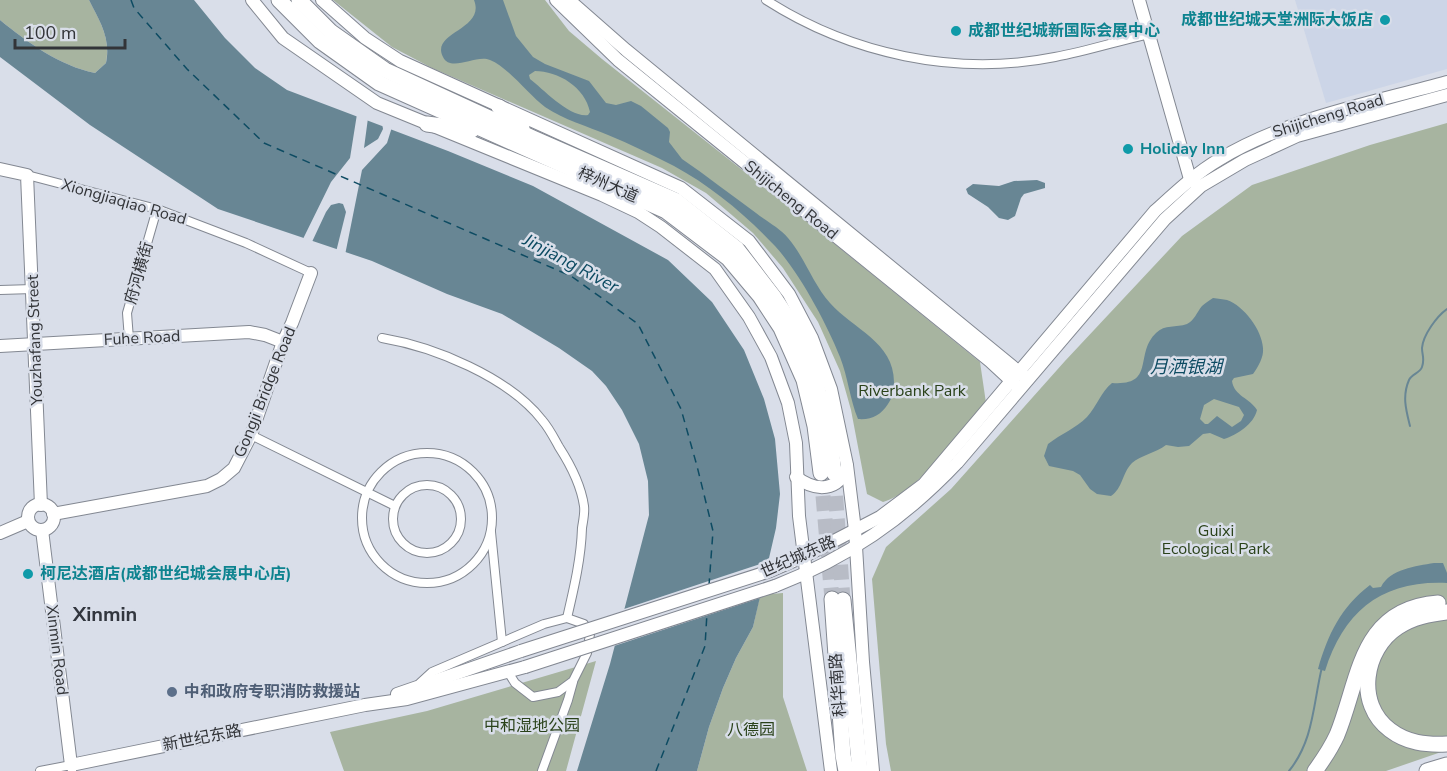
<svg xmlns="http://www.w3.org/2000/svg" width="1447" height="771" viewBox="0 0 1447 771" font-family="'Nunito Sans','Noto Sans SC',sans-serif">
  <rect width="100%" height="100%" fill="#d9dee9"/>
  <!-- built -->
  <path fill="#ccd5e7" d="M1295,0h152v69l-121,34z"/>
  <!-- green -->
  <g fill="#a7b4a0">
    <path d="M0,0h89c11,22 22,38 17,63l-11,10c-35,-7 -68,-31 -95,-53z"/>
    <path d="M333,0h212l24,31 33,28 197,156 181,147 6,41c-22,27 -70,91 -103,99l-16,-8 -16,-84 -11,-39 -22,-49 -35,-54 -30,-35 -47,-40 -44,-25 -230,-100 -40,-21z"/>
    <path d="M1447,123v627l-61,21h-495l-5,-27 -14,-165 14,-32 65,-58 114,-128 117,-125 70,-51 118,-40z"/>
    <path d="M783,593v104l24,74h-110l12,-44 14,-39 13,-30 17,-31 7,-32z"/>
    <path d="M596,661l-30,110h-222l-14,-39 97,-21z"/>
  </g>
  <!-- water -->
  <g fill="#688694" fill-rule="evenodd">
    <path d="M89,0h105l31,38 30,30 32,22 161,61 85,35 135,74 44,42 32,48 20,49 11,40 5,55 -4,34 -23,99 -17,31 -13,30 -14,39 -12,44h-120l33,-107 39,-149 -1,-34 -9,-37 -17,-34 -16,-24 -14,-15 -33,-23 -57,-34 -55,-20 -75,-33 -154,-52 -128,-84 -90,-68v-37c27,22 60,46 95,53l11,-10c5,-25 -6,-41 -17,-63z"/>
    <path d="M474,0h29l13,36 17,21 12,7 44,17 17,22 10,2 15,-4 10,5 27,22 2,4 -1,10 13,17c25,17 49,36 74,54 10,8 24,15 32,25 17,20 25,46 42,65 23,26 64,39 64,79 0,8 -1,15 -6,22 -7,11 -16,16 -30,15 -8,-19 -10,-42 -18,-62 -13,-33 -41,-85 -65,-111 -29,-31 -64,-60 -101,-80 -22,-11 -44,-22 -66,-31 -21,-9 -44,-15 -63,-28 -16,-12 -37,-40 -55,-47 -14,-6 -39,13 -47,-3 -13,-25 43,-27 31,-57zM535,71c23,0 50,16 55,41l-2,3c-18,3 -45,-26 -58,-36l-1,-4z"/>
    <path d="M1037,180l8,3v5l-21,6 -3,4 -6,18 -7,4 -9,-2 -11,-11 -20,-13 -2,-5 7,-5 26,2 15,-5z"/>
    <path d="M1213,298c5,1 10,1 14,2 17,6 35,30 36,48 1,9 -5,19 -10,26l-19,4 -2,3c2,15 18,17 25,29 -3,14 -20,25 -33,29l-14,-6 -7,1 -14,12 -11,1 -12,-2c-10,8 -25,10 -34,18 -10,10 -9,25 -21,33l-14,-2 -7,-5 -10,-14 -7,-4 -24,-5 -5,-10 4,-12c13,-10 28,-16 39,-27 10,-11 14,-25 25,-34 44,3 22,-29 44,-50 9,-9 20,-5 31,-9 7,-3 10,-12 15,-18 3,-3 7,-5 11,-8zM1214,399l25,8 5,8 -3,6 -9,6 -15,-11 -9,8h-3l-5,-5 4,-14z"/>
    <path d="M1434,563h9l4,10v10c-65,-3 -103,28 -122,88l-7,-2c10,-35 23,-62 52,-84l3,3 8,-1c9,-18 35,-21 53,-24z"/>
  </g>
  <!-- pier -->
  <g fill="#d9dee9">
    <path d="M357,114l11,4 -4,30 14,-9 5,-10 -1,-6 10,4 -5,16 -25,27 -17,85 -9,-3 10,-40 -3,-8 -4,-1 -8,2 -5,7 -15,32 -9,-3 29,-59 19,-24z"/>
    <path d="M766,562l3,8 -6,27 -152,50 10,-37z"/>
  </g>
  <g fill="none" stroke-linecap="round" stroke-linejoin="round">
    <!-- stream -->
    <g stroke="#688694" stroke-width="2">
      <path d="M1410,426c-4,-16 -8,-30 -1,-46 3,-6 11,-7 13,-13 3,-8 0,-12 0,-19 1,-13 15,-32 25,-39"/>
      <path d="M1289,771c25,-31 24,-67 33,-104"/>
    </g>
    <!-- ferry -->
    <g stroke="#0d4b62" stroke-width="1.5" stroke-dasharray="8 6" stroke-linecap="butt">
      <path d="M131,0l3,8 53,61 77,74 307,133 67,48 43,85 16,57 16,65 -4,54"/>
      <path d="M656,771l49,-125 2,-33"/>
    </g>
    <!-- highway-tunnel -->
    <g stroke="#b8bcc6" stroke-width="15" stroke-dasharray="15 8" stroke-linecap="butt">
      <path d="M821,473l11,126"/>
      <path d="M834,473l9,127"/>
    </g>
    <defs>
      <g id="street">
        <path d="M766,0c84,54 190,77 289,57 32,-6 63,-16 94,-23"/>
        <path d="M27,175l130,34 89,34 65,30"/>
        <path d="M0,290l33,-1"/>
        <path d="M382,338c53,9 126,39 160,82 7,8 12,18 17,27 11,17 22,38 25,59 1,7 -1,15 -2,22 -1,31 -8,60 -15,90"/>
        <path d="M129,339l-2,-26 30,-104"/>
        <path d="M251,435l144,71"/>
        <circle cx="427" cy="518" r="65"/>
        <circle cx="427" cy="519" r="34"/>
        <path d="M491,532l11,110"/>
        <path d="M508,672l7,11 18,14 25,-5 15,-11 14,-28 3,-19 -6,-10 -17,-6"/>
        <path d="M420,683l12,-11 112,-48 23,-6"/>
        <path d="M40,771l31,-6 1,6"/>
        <path d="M542,771l26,-71 5,-18"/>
      </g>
      <g id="secondary">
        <path d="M252,0l31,38 94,65 225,92 36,17 23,15 54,42 34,48 22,40 17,46 8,40 3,73 32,255"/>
        <path d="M322,0l43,38 35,23 281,127 68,53 40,53 23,44 19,51 16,76 8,65 8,132 10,109"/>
        <path d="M556,0l62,60 372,301 27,25"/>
        <path d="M569,0l57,50 398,326"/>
        <path d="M1139,0l51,179 5,3"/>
        <path d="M0,169l27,6 14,330"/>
        <path d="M0,346l249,-14 16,3 18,7"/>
        <path d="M796,477c20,15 43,15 51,-11"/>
        <circle cx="41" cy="517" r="13"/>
        <path d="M53,514l154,-28 14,-7 13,-11 17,-33 32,-93 9,-19 19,-50"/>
        <path d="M42,530l29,235 294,-60 42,-6 118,-32"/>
        <path d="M0,533l28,-12"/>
        <path d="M770,571l35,-15 75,-39 44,-33 231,-273c21,-19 41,-38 65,-52 68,-41 152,-56 227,-77"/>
        <path d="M775,586c72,-28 129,-67 182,-123l208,-244 36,-33 44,-26 52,-24 150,-41"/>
        <path d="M397,694l124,-43"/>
      </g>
      <g id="highway">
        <path d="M279,0l41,41 59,42 287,128 62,47 32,38 21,32 23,52 11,46 6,47"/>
        <path d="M299,0l32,32 54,38 148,68 142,62 62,49 37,48 21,32 18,44 16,57 5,43"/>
        <path d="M499,107l23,21"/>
        <path d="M427,124l45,6"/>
        <path d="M832,599l11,156 3,16"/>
        <path d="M843,600l17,171"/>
        <path d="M1447,612c-17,2 -34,5 -49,15 -34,22 -43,77 -8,103 17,13 36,15 57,14"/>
        <path d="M1315,771c8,-11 16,-23 22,-36 23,-56 22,-126 101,-132"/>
        <path d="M1427,771l20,-6"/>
      </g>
    </defs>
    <!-- street casing -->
    <use href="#street" stroke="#838892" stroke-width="10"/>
    <!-- secondary casing -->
    <use href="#secondary" stroke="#838892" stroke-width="14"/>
    <!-- highway casing -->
    <use href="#highway" stroke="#838892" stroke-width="17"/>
    <!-- street -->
    <use href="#street" stroke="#fff" stroke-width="8"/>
    <!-- secondary -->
    <use href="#secondary" stroke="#fff" stroke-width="12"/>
    <!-- highway -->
    <use href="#highway" stroke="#fff" stroke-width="15"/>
    <defs>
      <g id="secondary-bridge">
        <path d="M521,651l249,-80"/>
        <path d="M525,667l250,-81"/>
      </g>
    </defs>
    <!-- secondary-bridge casing -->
    <use href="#secondary-bridge" stroke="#838892" stroke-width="14" stroke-linecap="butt"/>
    <!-- secondary-bridge -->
    <use href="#secondary-bridge" stroke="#fff" stroke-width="12"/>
  </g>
  <!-- markers -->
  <g fill="#0f9aa8" stroke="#d9dee9" stroke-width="2">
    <circle cx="1385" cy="20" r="6"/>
    <circle cx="956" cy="31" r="6"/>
    <circle cx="1128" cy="149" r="6"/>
    <circle cx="28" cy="574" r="6"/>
  </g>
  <circle fill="#5c6f8a" stroke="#d9dee9" stroke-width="2" cx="172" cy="692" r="6"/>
  <g text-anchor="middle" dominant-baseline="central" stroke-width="5" stroke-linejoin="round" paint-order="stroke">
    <!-- culture labels -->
    <g font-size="16" font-weight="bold" fill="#0d838f" stroke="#d9dee9" text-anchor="start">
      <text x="1373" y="20" text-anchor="end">成都世纪城天堂洲际大饭店</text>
      <text x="968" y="31">成都世纪城新国际会展中心</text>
      <text x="1140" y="149">Holiday Inn</text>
      <text x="40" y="574">柯尼达酒店(成都世纪城会展中心店)</text>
    </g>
    <!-- street labels -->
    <g font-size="16" fill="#323438" stroke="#d9dee9">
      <text transform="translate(1328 116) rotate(-17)">Shijicheng Road</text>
      <text transform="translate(608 185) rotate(24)">梓州大道</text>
      <text transform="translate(791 200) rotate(39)">Shijicheng Road</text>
      <text transform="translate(124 202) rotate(16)">Xiongjiaqiao Road</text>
      <text transform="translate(139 273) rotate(-74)">府河横街</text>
      <text transform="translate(142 338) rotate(-3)">Fuhe Road</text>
      <text transform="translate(35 340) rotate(-92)">Youzhafang Street</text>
      <text transform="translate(265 392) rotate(-68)">Gongji Bridge Road</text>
      <text transform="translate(798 557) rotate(-24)">世纪城东路</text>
      <text transform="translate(57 650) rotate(83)">Xinmin Road</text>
      <text transform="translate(838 685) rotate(-94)">科华南路</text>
      <text transform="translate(202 738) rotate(-11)">新世纪东路</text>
    </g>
    <!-- park labels -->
    <g font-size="16" fill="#2a421a" stroke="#d9dee9">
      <text x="912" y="391">Riverbank Park</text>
      <text x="1216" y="531">Guixi<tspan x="1216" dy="18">Ecological Park</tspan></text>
      <text x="532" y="726">中和湿地公园</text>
      <text x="751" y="730">八德园</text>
    </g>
    <!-- service labels -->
    <g font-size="16" font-weight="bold" fill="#4e5e75" stroke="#d9dee9" text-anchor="start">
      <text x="184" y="692">中和政府专职消防救援站</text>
    </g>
    <!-- water labels -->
    <g font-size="18" font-style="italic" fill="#0d4b62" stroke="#d9dee9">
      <text transform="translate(571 263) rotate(28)">Jinjiang River</text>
      <text x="1186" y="367">月洒银湖</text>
    </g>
    <!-- quarter labels -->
    <g font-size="20" font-weight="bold" fill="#32363e" stroke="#d9dee9">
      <text x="105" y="614">Xinmin</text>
    </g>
  </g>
  <!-- scale -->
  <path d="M15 39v9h110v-9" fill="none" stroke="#323438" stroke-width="3"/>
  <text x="24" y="39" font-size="18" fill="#323438" stroke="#d9dee9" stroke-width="4.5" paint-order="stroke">100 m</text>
</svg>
